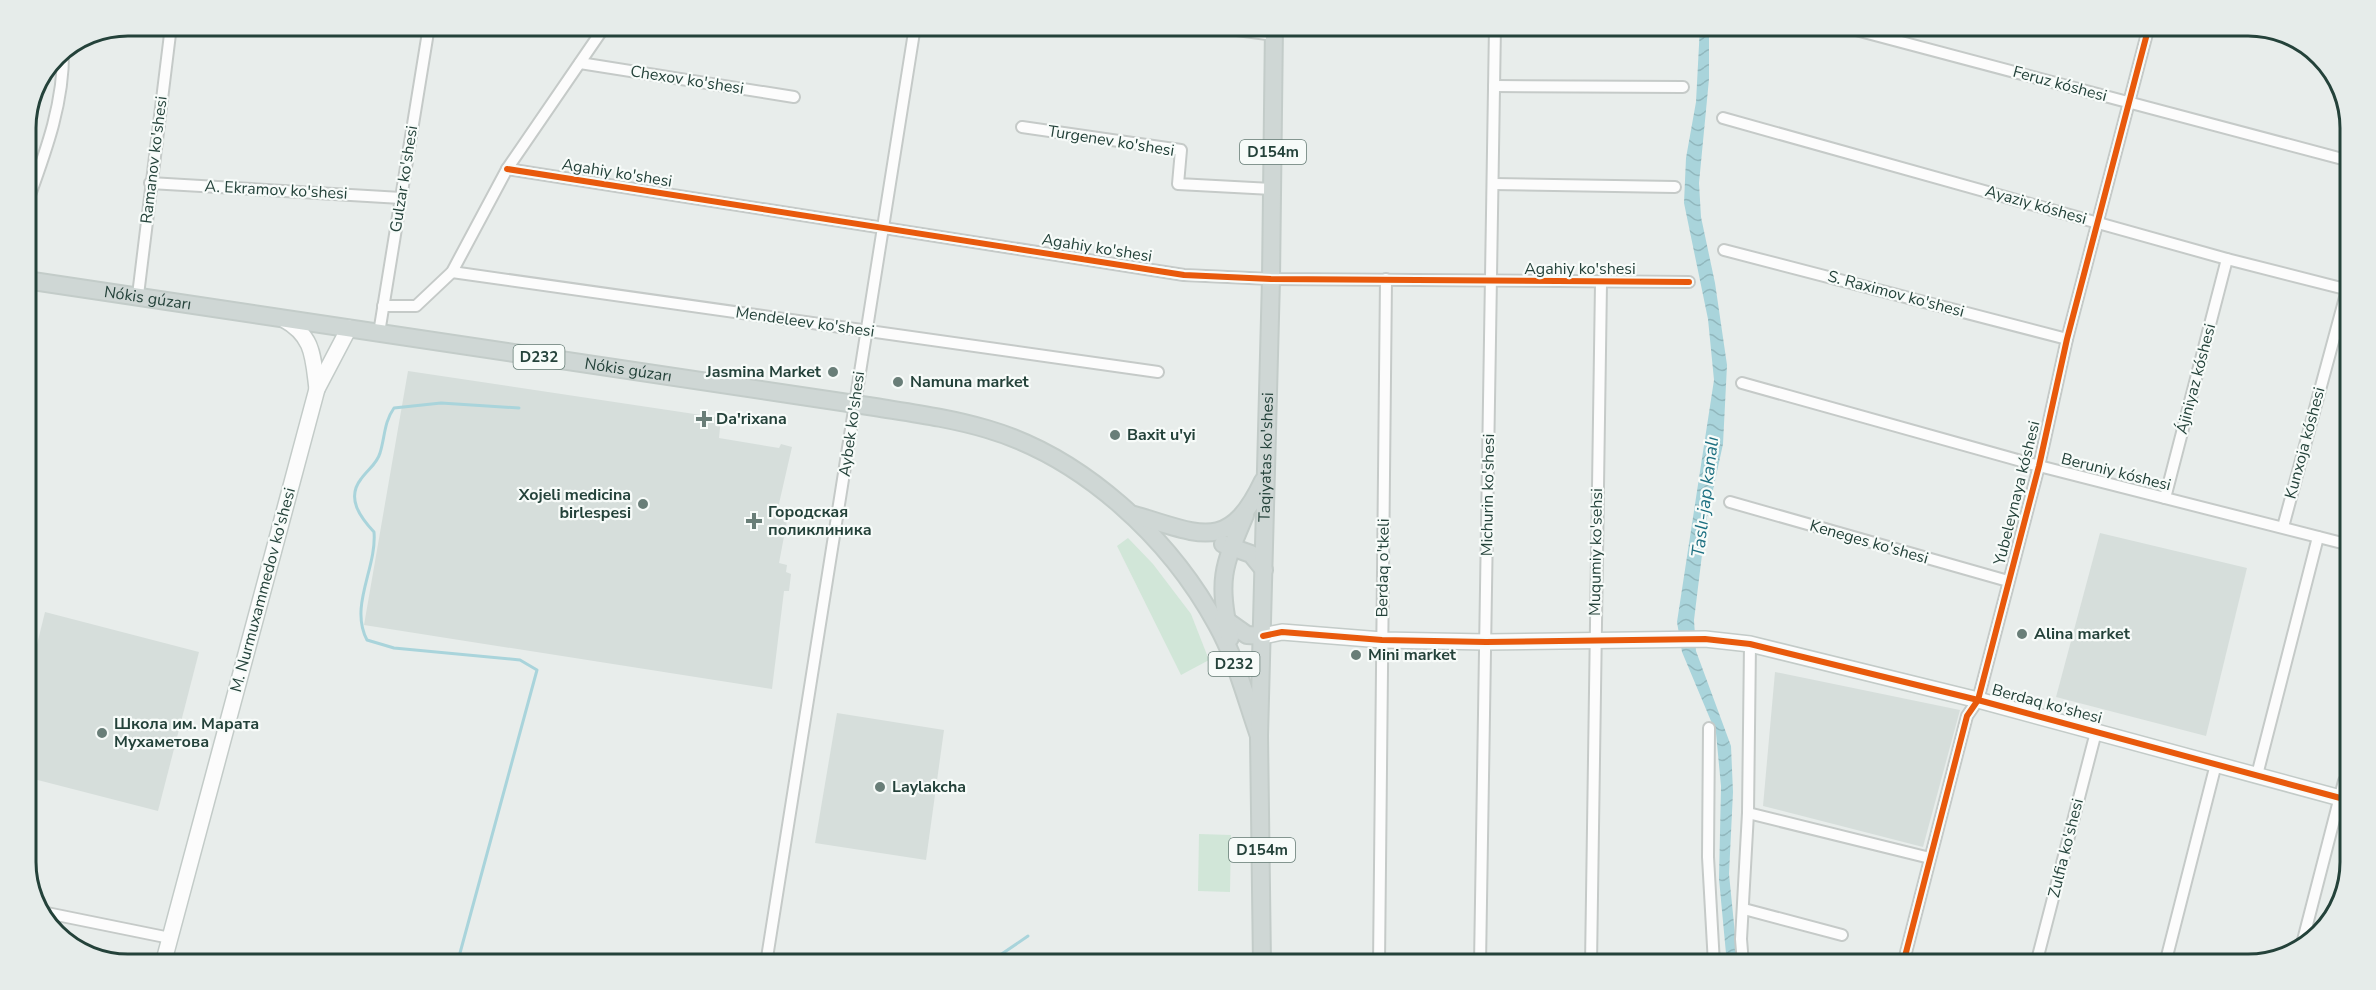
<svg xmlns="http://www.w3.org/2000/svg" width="2376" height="990" viewBox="0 0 2376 990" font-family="'Nunito Sans',sans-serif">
  <defs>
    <pattern id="water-waves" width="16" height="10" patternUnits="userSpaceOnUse" patternTransform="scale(1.5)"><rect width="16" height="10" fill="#a9d4db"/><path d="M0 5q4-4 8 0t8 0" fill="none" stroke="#91b7bd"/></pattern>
  </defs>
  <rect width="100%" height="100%" fill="#e8edeb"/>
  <!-- built -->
  <g fill="#d6dedb">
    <path d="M408,371l313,47 -2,20 60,10 2,-4 11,3 -14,61 11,2 -10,53 8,2 -1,7 5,2 -2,17h-5l-12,98 -408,-64z"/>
    <path d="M2100,533l147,35 -41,168 -150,-39z"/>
    <path d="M45,612l154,40 -41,159 -132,-34v-88z"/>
    <path d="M1775,672l185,38 -37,137 -160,-41z"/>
    <path d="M837,713l107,17 -18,130 -111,-17z"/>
  </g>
  <!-- green -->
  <g fill="#d1e6d8">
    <path d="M1128,538l25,26 38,50 18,46 -28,15 -64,-129z"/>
    <path d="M1199,834l32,1 -1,57 -32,-1z"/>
  </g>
  <!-- water -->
  <path fill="url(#water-waves)" d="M1700,26h9v53l-10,104 2,34 14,66 12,82 -4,79 -17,78 -12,98 2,31 35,95 2,46 -4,82 9,90h-11l-8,-85 2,-93 -5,-53 -34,-81 -5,-30 37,-242 -6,-61 -24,-116 2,-45 10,-56z"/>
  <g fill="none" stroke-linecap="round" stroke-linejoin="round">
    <!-- stream -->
    <g stroke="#a9d4db" stroke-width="3">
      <path d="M26,148l20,-72"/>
      <path d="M457,964l80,-294 -17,-10 -126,-12 -27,-8c-18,-34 10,-72 7,-108 -14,-15 -28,-34 -13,-53 7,-10 16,-15 19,-26 5,-16 4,-31 14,-45l47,-5 78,5"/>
      <path d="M987,964l41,-28"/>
    </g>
    <defs>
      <g id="street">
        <path d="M1206,26l68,9"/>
        <path d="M1841,26l509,135"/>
        <path d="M580,63l214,34"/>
        <path d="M1494,86l189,1"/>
        <path d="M1723,118l504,141 122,31"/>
        <path d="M1022,127l159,23 -3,34 94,5"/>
        <path d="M507,169l677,106 87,4 418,3"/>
        <path d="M150,183l251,15"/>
        <path d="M1493,184l182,3"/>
        <path d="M26,206c18,-50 38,-101 37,-155"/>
        <path d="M1724,250l343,89"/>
        <path d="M452,272l706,100"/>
        <path d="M138,295l33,-269"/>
        <path d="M383,306h33l36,-34 55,-103 98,-143"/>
        <path d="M379,333l50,-307"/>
        <path d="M1742,383l297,83 307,78"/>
        <path d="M2165,498l62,-239"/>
        <path d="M1730,502l278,79"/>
        <path d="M2283,527l64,-237"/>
        <path d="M1709,728l-1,129 6,107"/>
        <path d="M2257,775l61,-238"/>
        <path d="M1748,813l182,45"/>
        <path d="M1744,909l98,26"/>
        <path d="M42,912l128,26"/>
        <path d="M2301,948l43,-167"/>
        <path d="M766,964l149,-938"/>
        <path d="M1379,964l7,-685"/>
        <path d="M1480,964l15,-938"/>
        <path d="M1591,964l10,-681"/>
        <path d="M1743,964l-2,-25 7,-126 2,-169"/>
        <path d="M1903,964l64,-248 11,-16 61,-234 28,-127 82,-313"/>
        <path d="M2036,964l60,-232"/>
        <path d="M2165,964l51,-200"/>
      </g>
      <g id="secondary">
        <path d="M283,319c31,17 30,38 34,70"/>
        <path d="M1263,636l19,-4 100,8 104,2 219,-3 45,5 228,56 366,99"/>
        <path d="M163,964l154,-575 32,-61"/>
      </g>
      <g id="primary">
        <path id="s1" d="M26,280l849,127c37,6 75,11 112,22 96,28 183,109 230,196 19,34 29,74 42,111"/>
        <path d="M1134,515c65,18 94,40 129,-34"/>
        <path d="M1223,544l28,10 13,16"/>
        <path d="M1223,618l24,17 16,1"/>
        <path d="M1230,638c-12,-59 -8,-69 15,-123"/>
        <path id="s2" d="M1262,964l-3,-228 12,-457 3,-253"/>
      </g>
    </defs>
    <!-- street casing -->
    <use href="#street" stroke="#c5cac8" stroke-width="14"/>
    <!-- secondary casing -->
    <use href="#secondary" stroke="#c3cbc8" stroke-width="18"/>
    <!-- primary casing -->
    <use href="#primary" stroke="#c3ccc9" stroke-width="20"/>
    <!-- street -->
    <use href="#street" stroke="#fcfcfc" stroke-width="10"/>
    <!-- secondary -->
    <use href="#secondary" stroke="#fcfcfc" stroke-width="15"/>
    <!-- primary -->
    <use href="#primary" stroke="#cfd7d5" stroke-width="16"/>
    <defs>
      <g id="cycleway">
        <path d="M507,169l677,106 87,4 418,3"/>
        <path d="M1263,636l19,-4 100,8 104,2 219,-3 45,5 228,56 366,99"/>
        <path d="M1903,964l64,-248 11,-16 61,-234 28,-127 82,-313"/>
      </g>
    </defs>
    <!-- cycleway casing -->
    <use href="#cycleway" stroke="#f7fbf9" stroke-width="10"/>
    <!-- cycleway -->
    <use href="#cycleway" stroke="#e8590c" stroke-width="6"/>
  </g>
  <!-- markers -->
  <g fill="#697e78" stroke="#f7fbf9" stroke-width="2">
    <circle cx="833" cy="372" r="6"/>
    <circle cx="898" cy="382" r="6"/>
    <path d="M701 410h6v6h6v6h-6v6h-6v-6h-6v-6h6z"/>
    <circle cx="1115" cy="435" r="6"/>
    <circle cx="643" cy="504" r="6"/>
    <path d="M751 512h6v6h6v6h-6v6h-6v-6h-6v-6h6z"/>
    <circle cx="2022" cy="634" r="6"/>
    <circle cx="1356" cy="655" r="6"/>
    <circle cx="102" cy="733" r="6"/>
    <circle cx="880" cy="787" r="6"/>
  </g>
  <g text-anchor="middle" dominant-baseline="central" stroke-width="4.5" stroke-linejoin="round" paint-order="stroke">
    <!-- shield labels -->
    <g fill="#f7fbf9" stroke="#637a73" stroke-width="1.5">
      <rect x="1240" y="140" width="66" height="24" rx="4.5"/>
      <rect x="513.5" y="345" width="51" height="24" rx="4.5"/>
      <rect x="1208.5" y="652" width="51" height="24" rx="4.5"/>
      <rect x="1229" y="838" width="66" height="24" rx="4.5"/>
    </g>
    <g font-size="15" font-weight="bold" fill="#24423a">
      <text x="1273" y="152">D154m</text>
      <text x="539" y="357">D232</text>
      <text x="1234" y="664">D232</text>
      <text x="1262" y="850">D154m</text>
    </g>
    <!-- street labels -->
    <g font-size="16" fill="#24423a" stroke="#f7fbf9">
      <text transform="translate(687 80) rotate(9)">Chexov ko'shesi</text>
      <text transform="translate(2060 84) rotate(15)">Feruz kóshesi</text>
      <text transform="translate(1111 141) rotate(9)">Turgenev ko'shesi</text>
      <text transform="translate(154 160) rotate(-83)">Ramanov ko'shesi</text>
      <text transform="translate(617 173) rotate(9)">Agahiy ko'shesi</text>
      <text transform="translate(404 179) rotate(-81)">Gulzar ko'shesi</text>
      <text transform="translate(276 190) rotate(3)">A. Ekramov ko'shesi</text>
      <text transform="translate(2036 205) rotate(16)">Ayaziy kóshesi</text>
      <text transform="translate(1097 248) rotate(9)">Agahiy ko'shesi</text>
      <text x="1580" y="269">Agahiy ko'shesi</text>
      <text transform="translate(1896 294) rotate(15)">S. Raximov ko'shesi</text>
      <text stroke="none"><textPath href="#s1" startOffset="123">Nókis gúzarı</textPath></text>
      <text transform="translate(805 322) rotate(8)">Mendeleev ko'shesi</text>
      <text stroke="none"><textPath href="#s1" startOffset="609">Nókis gúzarı</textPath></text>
      <text transform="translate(2196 379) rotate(-75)">Ájiniyaz kóshesi</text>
      <text transform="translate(852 424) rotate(-82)">Aybek ko'shesi</text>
      <text transform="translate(2305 443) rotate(-75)">Kunxoja kóshesi</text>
      <text stroke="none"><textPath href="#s2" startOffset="507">Taqiyatas ko'shesi</textPath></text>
      <text transform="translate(2116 472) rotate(14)">Beruniy kóshesi</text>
      <text transform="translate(2017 493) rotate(-76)">Yubeleynaya kóshesi</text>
      <text transform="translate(1488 495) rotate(-89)">Michurin ko'shesi</text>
      <text transform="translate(1869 542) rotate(16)">Keneges ko'shesi</text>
      <text transform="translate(1596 552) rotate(-89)">Muqumiy ko'sehsi</text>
      <text transform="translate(1383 568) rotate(-89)">Berdaq o'tkeli</text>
      <text transform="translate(263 590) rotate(-75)">M. Nurmuxammedov ko'shesi</text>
      <text transform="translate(2047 704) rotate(15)">Berdaq ko'shesi</text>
      <text transform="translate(2066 848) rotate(-76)">Zulfia ko'shesi</text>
    </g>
    <!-- poi labels -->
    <g font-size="16" font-weight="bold" fill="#24423a" stroke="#f7fbf9" text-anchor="start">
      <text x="821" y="372" text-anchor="end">Jasmina Market</text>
      <text x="910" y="382">Namuna market</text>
      <text x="716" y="419">Da'rixana</text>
      <text x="1127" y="435">Baxit u'yi</text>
      <text x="631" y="495" text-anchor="end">Xojeli medicina<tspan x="631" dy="18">birlespesi</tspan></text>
      <text x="768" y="512">Городская<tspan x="768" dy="18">поликлиника</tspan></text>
      <text x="2034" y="634">Alina market</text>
      <text x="1368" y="655">Mini market</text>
      <text x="114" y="724">Школа им. Марата<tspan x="114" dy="18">Мухаметова</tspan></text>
      <text x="892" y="787">Laylakcha</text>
    </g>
    <!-- water labels -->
    <g font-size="18" font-style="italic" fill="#1c6f80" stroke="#f7fbf9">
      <text transform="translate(1705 497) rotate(-83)">Taslı-jap kanalı</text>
    </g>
  </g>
  <!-- crop -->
  <path d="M0 0H2376V990H0ZM128 36H2248A92 92 0 0 1 2340 128V862A92 92 0 0 1 2248 954H128A92 92 0 0 1 36 862V128A92 92 0 0 1 128 36Z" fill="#e6ecea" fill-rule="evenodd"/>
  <path fill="none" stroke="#24423a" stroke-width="3" d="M128 36H2248A92 92 0 0 1 2340 128V862A92 92 0 0 1 2248 954H128A92 92 0 0 1 36 862V128A92 92 0 0 1 128 36Z"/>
</svg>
